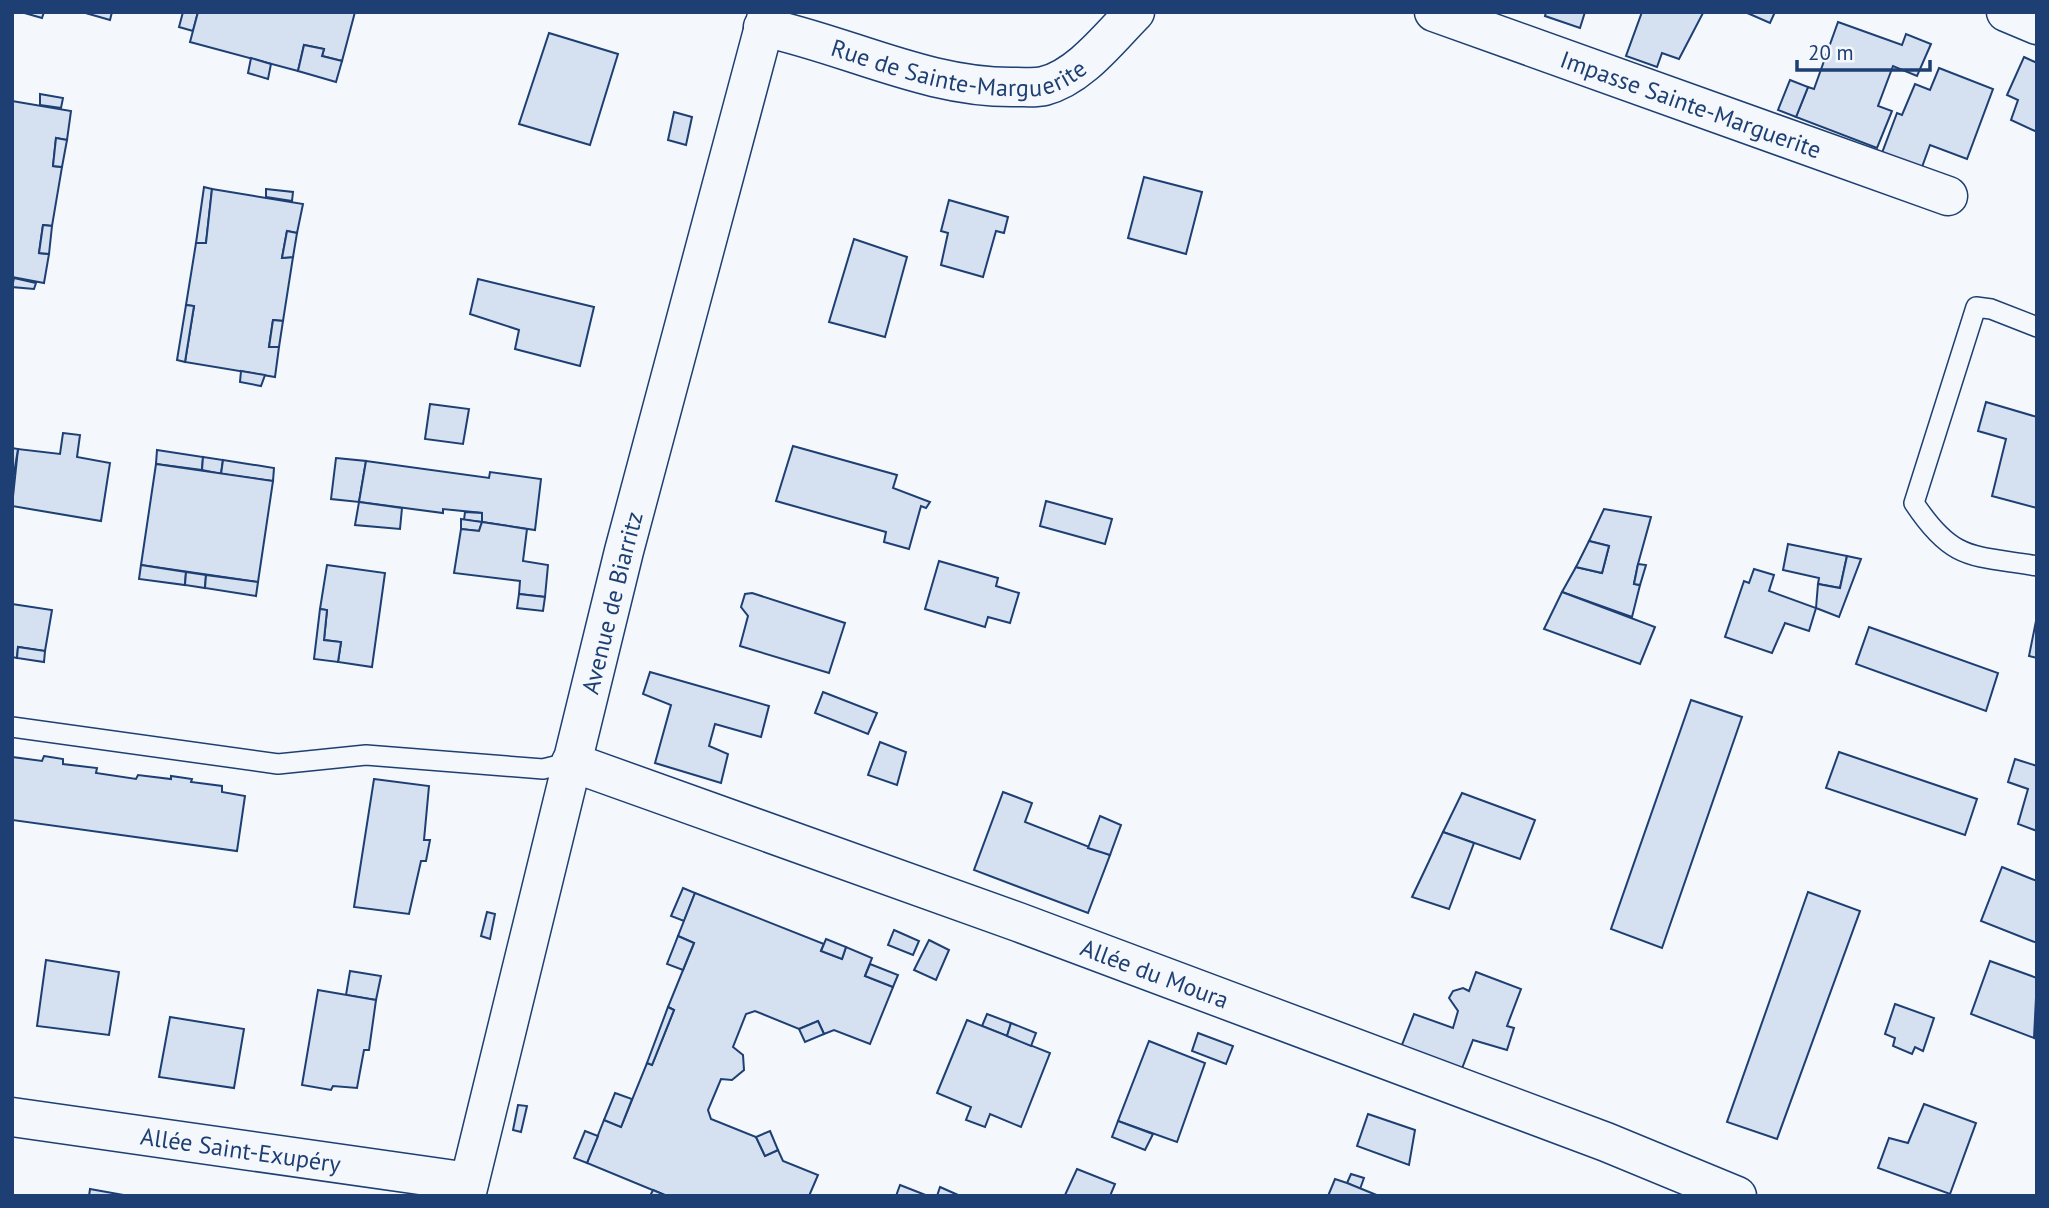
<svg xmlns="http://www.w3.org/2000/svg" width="2049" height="1208" viewBox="0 0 2049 1208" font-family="'PT Sans',sans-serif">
  <rect width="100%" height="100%" fill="#f4f7fb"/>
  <!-- building -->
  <g fill="#d5e0f0" stroke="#1d3f73" stroke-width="2">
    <path d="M21,12h23l-2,6z"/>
    <path d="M82,12h30l-2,8z"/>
    <path d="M183,12h15l-5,19 -14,-4z"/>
    <path d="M198,12h157l-13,49 -20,-5 2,-7 -20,-4 -6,26 -108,-29z"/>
    <path d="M1546,12h39l-5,16 -35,-12z"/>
    <path d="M1642,12h59l2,1 -24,46 -17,-6 -5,14 -31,-11z"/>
    <path d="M1745,12h30l-5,11z"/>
    <path d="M1838,22l64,23 4,-11 25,10 -14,32 -24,-10 -15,40 14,5 -15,37 -81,-31 12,-30 6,2z"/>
    <path d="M549,33l69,21 -28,91 -71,-21z"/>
    <path d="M304,45l20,4 -2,7 20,5 -6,21 -38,-11z"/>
    <path d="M2024,57l13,6v69l-26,-12 7,-20 -11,-5z"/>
    <path d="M251,58l20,6 -3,15 -20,-6z"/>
    <path d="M1939,68l54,21 -26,70 -37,-14 -8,22 -40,-14 15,-40 5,2 13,-31 15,6z"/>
    <path d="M1790,80l18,7 -12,30 -18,-7z"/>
    <path d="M40,94l23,4 -2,10 -21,-3z"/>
    <path d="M12,101l59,10 -4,29 -11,-2 -3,28 9,1 -10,59 -9,-1 -4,28 10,1 -5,29 -32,-6z"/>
    <path d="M674,112l18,5 -6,28 -18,-5z"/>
    <path d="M56,138l11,2 -5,27 -9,-1z"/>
    <path d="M1144,177l58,15 -16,62 -58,-16z"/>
    <path d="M204,187l8,2 -6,54h-10z"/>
    <path d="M212,189l91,15 -6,29 -10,-2 -5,27 11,-1 -10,64 -10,-1 -4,27h10l-4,30 -90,-15 9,-56 -8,-1 10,-62h10z"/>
    <path d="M266,189l27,3 -1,9 -26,-4z"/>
    <path d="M949,200l59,17 -4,16 -8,-2 -13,46 -42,-12 7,-32 -7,-2z"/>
    <path d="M43,225l9,1 -3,28 -10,-1z"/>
    <path d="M287,231l10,2 -4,24 -11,1z"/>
    <path d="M854,239l53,18 -22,80 -56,-15z"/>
    <path d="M14,278l22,5 -2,6 -22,-2z"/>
    <path d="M478,279l116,28 -14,59 -65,-17 4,-19 -49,-16z"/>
    <path d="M186,305l8,1 -9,56 -8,-2z"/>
    <path d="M273,320l10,1 -4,26h-10z"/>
    <path d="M241,371l24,4 -4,11 -21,-4z"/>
    <path d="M1986,402l51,15v91l-45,-12 14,-57 -28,-8z"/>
    <path d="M430,404l39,5 -6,35 -38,-5z"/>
    <path d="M63,433l17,2 -3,22 33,6 -9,58 -89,-15 6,-57 42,5z"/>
    <path d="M793,446l104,29 -4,13 37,14 -4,6 -5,-2 -12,43 -25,-7 2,-10 -110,-31z"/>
    <path d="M12,448l6,1 -6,37z"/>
    <path d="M157,450l46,7 -1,13 -46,-6z"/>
    <path d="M203,457l20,3 -2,14 -19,-4z"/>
    <path d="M336,458l30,3 -7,41 -28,-3z"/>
    <path d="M223,460l51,8 -1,13 -52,-7z"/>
    <path d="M366,461l123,17 1,-6 51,7 -6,51 -53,-8v-9l-39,-4v4l-84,-11z"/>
    <path d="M156,464l117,17 -15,101 -117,-17z"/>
    <path d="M1046,501l66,18 -7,25 -65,-18z"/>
    <path d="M359,502l43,6 -2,21 -45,-4z"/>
    <path d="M1604,509l47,8 -13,47 -4,20 6,1 -8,32 -70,-25 14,-25 26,6 7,-27 -20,-5z"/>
    <path d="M465,512l17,1v9l-18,-2z"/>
    <path d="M461,519l21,3 -3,9 -18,-2z"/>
    <path d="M482,522l45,7 -4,32 25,4 -3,32 -26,-3 1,-13 -66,-8 7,-44 18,2z"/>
    <path d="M1589,541l20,5 -7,27 -26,-6z"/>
    <path d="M1788,544l59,12 -7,32 -22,-4 1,-6 -36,-8z"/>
    <path d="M1847,556l14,3 -22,58 -23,-9 2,-24 22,4z"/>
    <path d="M939,561l59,17 -2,8 23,7 -9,30 -22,-6 -3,10 -60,-18z"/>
    <path d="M1638,564l8,1 -6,20 -6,-1z"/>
    <path d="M141,565l45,7 -1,13 -46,-6z"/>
    <path d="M327,565l58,8 -13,94 -34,-5 3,-20 -17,-2 3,-30 -7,-1z"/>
    <path d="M1754,569l20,6 -5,16 47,17 -7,23 -24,-8 -13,30 -47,-16 19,-56 5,2z"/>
    <path d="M186,572l20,3 -1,13 -20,-3z"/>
    <path d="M206,575l52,7 -2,14 -51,-8z"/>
    <path d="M1562,592l93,35 -15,37 -96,-35z"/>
    <path d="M752,593l93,30 -16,50 -89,-27 8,-30 -7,-9 4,-13z"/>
    <path d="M519,594l26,3 -2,14 -26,-3z"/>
    <path d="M12,604l40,6 -7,41 -27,-4 -1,11 -5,-1z"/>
    <path d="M320,609l7,1 -3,30 17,2 -3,20 -24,-3z"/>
    <path d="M2037,616v42l-8,-2z"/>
    <path d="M1869,627l129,46 -12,38 -130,-47z"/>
    <path d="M18,647l27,4 -1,11 -27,-4z"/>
    <path d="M650,672l119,34 -8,31 -46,-13 -6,22 19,8 -7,29 -66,-20 16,-58 -28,-11z"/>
    <path d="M823,692l54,21 -9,21 -53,-21z"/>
    <path d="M1691,700l51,17 -80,231 -51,-19z"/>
    <path d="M880,742l26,10 -9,33 -29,-10z"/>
    <path d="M1839,752l138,47 -12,36 -139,-47z"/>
    <path d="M44,756l19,3v5l34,4 -1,5 40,6 2,-4 33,4v-3l21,3 -1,3 31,4v6l23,4 -8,55 -225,-31v-63l30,4z"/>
    <path d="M2015,759l22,7v65l-19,-7 10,-35 -20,-7z"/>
    <path d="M374,779l55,7 -5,54h6l-4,21h-5l-12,53 -55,-7z"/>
    <path d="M1003,792l29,11 -7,19 85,33 -22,58 -114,-43z"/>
    <path d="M1462,793l73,27 -15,39 -77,-27z"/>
    <path d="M1100,816l21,9 -11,30 -22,-7z"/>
    <path d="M1443,832l31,11 -25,66 -37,-12z"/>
    <path d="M2002,867l35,14v62l-56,-22z"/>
    <path d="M683,888l12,5 -11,28 -13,-5z"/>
    <path d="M1808,892l52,19 -83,228 -50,-17z"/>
    <path d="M695,893l129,51 -3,7 21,8 4,-12 26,11 -7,18 28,11 -23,57 -36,-14 -10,4 -6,-13 -19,8 -44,-18 -9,3 -13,33 10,8 1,15 -12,10 -11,-1 -13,31 3,9 45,18 9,19 13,-6 5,11 35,14 -9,21h-142l-80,-33 17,-43 17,7 26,-64 5,2 22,-55 -6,-3 26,-64 -16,-7z"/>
    <path d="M487,912l8,2 -5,25 -9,-3z"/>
    <path d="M894,930l25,11 -6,14 -25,-10z"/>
    <path d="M678,936l16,7 -11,27 -16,-6z"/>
    <path d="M826,939l20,8 -4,12 -21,-8z"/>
    <path d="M929,940l20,10 -13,30 -22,-10z"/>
    <path d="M46,960l73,12 -10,63 -72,-9z"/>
    <path d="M1990,961l47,17 -3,60 -63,-24z"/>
    <path d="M870,964l28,11 -5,12 -28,-11z"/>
    <path d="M350,971l31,5 -5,24 -30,-5z"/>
    <path d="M1476,972l45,17 -14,37 7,2 -7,22 -34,-10 -12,31 -61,-21 14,-36 39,14 5,-17 -9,-13 4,-7 10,-3 6,3z"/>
    <path d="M318,990l58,10 -7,50h-5l-7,38 -24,-2 -2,4 -29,-5z"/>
    <path d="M1895,1004l39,14 -11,33 -8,-4 -3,7 -19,-8 2,-8 -10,-4z"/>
    <path d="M668,1007l6,3 -22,55 -5,-2z"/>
    <path d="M987,1014l24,9 -4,13 -25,-10z"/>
    <path d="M170,1017l74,12 -10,59 -75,-11z"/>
    <path d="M967,1020l83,33 -29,74 -31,-13 -5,13 -19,-7 5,-13 -34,-14z"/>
    <path d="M818,1021l6,13 -19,8 -6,-13z"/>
    <path d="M1011,1023l25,10 -5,13 -24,-10z"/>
    <path d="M1198,1033l35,13 -7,18 -34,-13z"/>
    <path d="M1149,1041l56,22 -28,79 -59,-21z"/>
    <path d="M615,1093l17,6 -11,28 -17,-7z"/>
    <path d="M1924,1104l52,19 -26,71 -72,-26 11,-30 19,5z"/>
    <path d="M518,1105l9,1 -6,26 -8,-2z"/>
    <path d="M1368,1114l47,16 -6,35 -52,-19z"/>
    <path d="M1118,1121l35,13 -8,16 -33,-13z"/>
    <path d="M585,1131l13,5 -11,27 -13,-5z"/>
    <path d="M770,1131l8,19 -13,6 -9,-19z"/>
    <path d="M1077,1169l38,15 -5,12 -45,-1z"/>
    <path d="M1351,1174l13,4 -4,11 -13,-6z"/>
    <path d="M1335,1179l12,4 32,13h-51z"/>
    <path d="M900,1185l28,11h-32z"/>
    <path d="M940,1187l18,8v1h-21z"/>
    <path d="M90,1189l39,7h-40z"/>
    <path d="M653,1190l14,6h-17z"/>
  </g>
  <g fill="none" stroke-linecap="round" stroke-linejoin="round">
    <defs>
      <g id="service">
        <path d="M2037,327l-46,-18 -15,-2 -62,196c39,59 58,52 123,63"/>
        <path d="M12,727l266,37 88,-9 177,14 28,-7"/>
      </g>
      <g id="minor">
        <path id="s1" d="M1434,12l514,184"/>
        <path d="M2006,12l31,13"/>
        <path id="s2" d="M763,27c85,18 166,62 254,60 9,0 19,1 27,-1 36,-9 66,-49 91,-74"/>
        <path id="s3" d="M571,762l447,160 588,220 131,54"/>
        <path id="s4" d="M12,1117l457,65"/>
      </g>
      <g id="secondary">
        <path id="s5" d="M466,1196l158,-645 144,-539"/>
      </g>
    </defs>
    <!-- service casing -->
    <use href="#service" stroke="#1d3f73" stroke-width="22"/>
    <!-- minor casing -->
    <use href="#minor" stroke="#1d3f73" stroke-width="41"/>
    <!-- secondary casing -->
    <use href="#secondary" stroke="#1d3f73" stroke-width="41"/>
    <!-- service -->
    <use href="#service" stroke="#f4f7fb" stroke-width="19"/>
    <!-- minor -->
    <use href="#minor" stroke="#f4f7fb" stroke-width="38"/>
    <!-- secondary -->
    <use href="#secondary" stroke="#f4f7fb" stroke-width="38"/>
  </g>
  <g text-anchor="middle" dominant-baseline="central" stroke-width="5" stroke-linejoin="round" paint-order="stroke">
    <!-- street labels -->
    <g font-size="24" fill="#1d3f73" stroke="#f4f7fb">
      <text stroke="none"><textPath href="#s2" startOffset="203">Rue de Sainte-Marguerite</textPath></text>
      <text stroke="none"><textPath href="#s1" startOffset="273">Impasse Sainte-Marguerite</textPath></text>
      <text stroke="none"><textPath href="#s5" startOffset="611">Avenue de Biarritz</textPath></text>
      <text stroke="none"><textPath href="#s3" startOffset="621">Allée du Moura</textPath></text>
      <text stroke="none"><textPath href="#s4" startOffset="231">Allée Saint-Exupéry</textPath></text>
    </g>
  </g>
  <!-- border -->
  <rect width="2049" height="1208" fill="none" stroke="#1d3f73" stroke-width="28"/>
  <!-- scale -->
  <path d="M1797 60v10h133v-10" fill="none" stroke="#1d3f73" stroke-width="3.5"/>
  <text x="1808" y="60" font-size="21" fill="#1d3f73" stroke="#f4f7fb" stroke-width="5" paint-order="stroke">20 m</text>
</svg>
